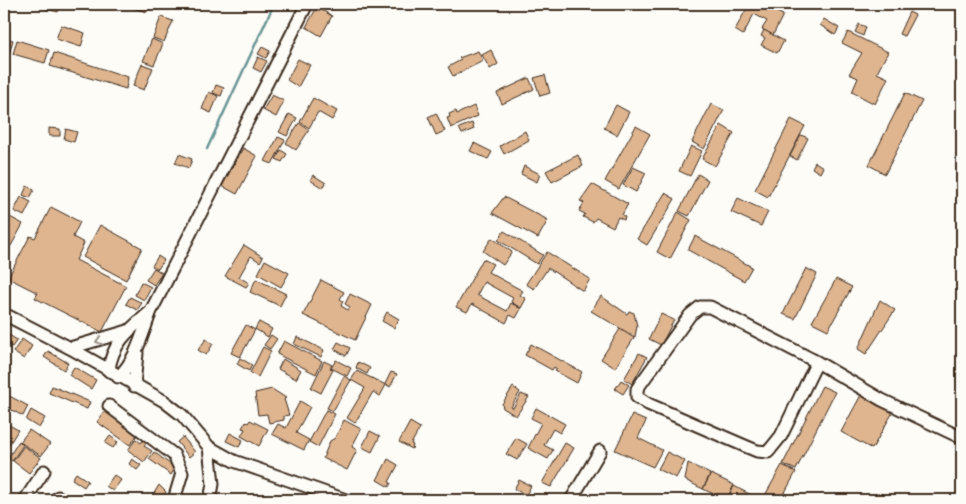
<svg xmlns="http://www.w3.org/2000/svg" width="966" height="504" viewBox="0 0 966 504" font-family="'Balsamiq Sans',sans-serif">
  <rect width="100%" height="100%" fill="#fdfcf7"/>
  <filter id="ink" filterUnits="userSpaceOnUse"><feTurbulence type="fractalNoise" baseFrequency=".02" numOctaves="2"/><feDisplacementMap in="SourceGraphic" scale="10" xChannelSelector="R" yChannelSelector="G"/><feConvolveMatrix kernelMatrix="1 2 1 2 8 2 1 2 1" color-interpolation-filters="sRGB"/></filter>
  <g filter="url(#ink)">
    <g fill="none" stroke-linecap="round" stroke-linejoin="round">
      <!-- stream -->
      <path stroke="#6b9595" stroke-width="2.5" d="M207,149l67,-145"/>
    </g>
    <!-- building -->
    <g fill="#deb58f" stroke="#3b2a1e">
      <path d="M28,4h33l-3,8z"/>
      <path d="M119,4h30l-2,8z"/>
      <path d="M749,4h12l22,11 -10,20 -11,-6 5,-8 -13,-7 -11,21 -8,-5z"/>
      <path d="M317,7l15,9 -11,20 -15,-9z"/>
      <path d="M909,12l6,3 -11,21 -5,-2z"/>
      <path d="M161,17l12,4 -9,21 -11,-4z"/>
      <path d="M824,19l15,9 -4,7 -15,-10z"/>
      <path d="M859,24l7,3 -3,9 -8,-4z"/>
      <path d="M61,25l24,8 -4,14 -25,-8z"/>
      <path d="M764,30l20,11 -7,12 -16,-8 4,-7 -4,-2z"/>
      <path d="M848,32l40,20 -11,21 11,5 -13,26 -23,-12 6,-14 -9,-4 13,-21 -20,-10z"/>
      <path d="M4,38l9,2 -4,15 -5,-1z"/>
      <path d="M152,39l11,5 -9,21 -11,-4z"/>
      <path d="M17,40l32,10 -4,13 -32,-9z"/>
      <path d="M262,47l8,4 -4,7 -8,-4z"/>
      <path d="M491,50l7,14 -8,5 -8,-14z"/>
      <path d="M478,51l5,10 -30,15 -5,-9 13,-7 -2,-2z"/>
      <path d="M54,53l74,24 -2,12 -76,-23z"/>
      <path d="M258,57l9,4 -6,11 -8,-4z"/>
      <path d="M298,59l12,6 -12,22 -11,-7z"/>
      <path d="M142,64l11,4 -9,22 -11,-4z"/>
      <path d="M545,75l5,18 -10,3 -6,-18z"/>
      <path d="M529,78l5,11 -32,15 -5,-11z"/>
      <path d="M216,85l8,3 -3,8 -8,-3z"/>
      <path d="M209,92l9,4 -7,17 -9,-4z"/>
      <path d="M905,93l17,8 -37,73 -16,-9z"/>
      <path d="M272,95l12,6 -8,16 -13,-7z"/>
      <path d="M313,98l24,13 -5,9 -14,-8 -9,16 -9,-6z"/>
      <path d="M711,104l13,6 -20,39 -12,-7z"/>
      <path d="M616,105l13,7 -12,23 -13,-7z"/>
      <path d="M474,106l4,10 -27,12 -4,-10 3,-1 -1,-3 7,-3 1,3z"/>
      <path d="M436,113l9,18 -9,4 -8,-18z"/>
      <path d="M289,114l8,4 -10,18 -8,-4z"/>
      <path d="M791,119l14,7 -37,71 -13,-7z"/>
      <path d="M299,123l10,7 -13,20 -10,-7z"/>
      <path d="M472,123l2,6 -12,5 -3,-6z"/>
      <path d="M721,125l13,8 -19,33 -13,-7z"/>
      <path d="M636,126l14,8 -31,55 -14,-8z"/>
      <path d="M49,128l11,1v7h-11z"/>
      <path d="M66,129l11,3 -3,10 -10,-3z"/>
      <path d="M525,131l4,9 -25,14 -4,-8z"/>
      <path d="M801,135l7,3 -11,22 -7,-4z"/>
      <path d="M278,137l7,3 -13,24 -7,-3z"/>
      <path d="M474,143l18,9 -4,7 -18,-8z"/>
      <path d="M691,146l11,5 -12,25 -11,-5z"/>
      <path d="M243,148l14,8 -20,38 -15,-8z"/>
      <path d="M281,150l6,4 -5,8 -6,-3z"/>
      <path d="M179,154l13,5 -3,9 -14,-5z"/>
      <path d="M578,155l5,11 -31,16 -6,-11z"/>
      <path d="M815,162l8,5 -3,6 -8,-5z"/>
      <path d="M524,166l16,8 -3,8 -16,-8z"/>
      <path d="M633,167l13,6 -10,19 -13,-7z"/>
      <path d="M698,174l10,6 -19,36 -10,-5z"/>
      <path d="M313,175l13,8 -3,5 -13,-8z"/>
      <path d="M592,184l36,20 -6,11 3,2 -1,3 -6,-3 -5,10 -17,-9 -3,4 -10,-5 2,-3 -6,-3 5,-8 -4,-2z"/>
      <path d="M27,186l7,4 -4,8 -7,-3z"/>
      <path d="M665,193l10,6 -28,46 -10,-6z"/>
      <path d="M21,197l10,5 -7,14 -10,-5z"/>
      <path d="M504,197l44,23 -10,18 -46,-25z"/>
      <path d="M738,198l30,14 -7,14 -30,-14z"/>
      <path d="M51,207l29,15 -7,15 11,6 -8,17 50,26 -24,46 -67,-34 3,-5 -30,-15 22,-42 5,2z"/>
      <path d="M678,212l13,8 -21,39 -13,-7z"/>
      <path d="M10,217l13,7 -12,22 -7,-4v-11z"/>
      <path d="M100,225l42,23 -16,32 -43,-23z"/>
      <path d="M504,231l39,24 -6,9 -39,-24z"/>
      <path d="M695,236l57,31 -8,14 -56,-31z"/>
      <path d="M492,238l20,14 -9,13 -20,-14z"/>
      <path d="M244,245l19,12 -3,5 -9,-6 -12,21 10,6 -3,4 -21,-11z"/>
      <path d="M547,252l43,27 -7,12 -35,-23 -14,21 -8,-5z"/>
      <path d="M158,256l6,4 -6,9 -6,-3z"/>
      <path d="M483,259l10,5 -5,8 35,19 -3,4 6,4 -5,9 -10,-6 2,-4 -29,-16 -7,13 30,16 4,-8 10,6 -5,9 -6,-3 -4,8 -34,-19 -5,8 -11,-5z"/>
      <path d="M265,260l24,13 -8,14 -23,-13z"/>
      <path d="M154,268l8,5 -8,12 -8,-5z"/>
      <path d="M806,268l11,6 -22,45 -12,-5z"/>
      <path d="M256,279l30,15 -6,12 -30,-14z"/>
      <path d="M836,279l16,8 -24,43 -16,-8z"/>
      <path d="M321,280l23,12 -4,7 3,2 -2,5 7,4 2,-3 -5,-3 5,-10 22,11 -17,35 -52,-25z"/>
      <path d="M141,282l10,5 -7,13 -9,-5z"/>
      <path d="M601,296l26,18 2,-3 5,2 3,13 -2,11 -44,-26z"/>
      <path d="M130,297l12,6 -5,7 -11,-6z"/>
      <path d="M880,300l15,10 -29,44 -8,-5z"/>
      <path d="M387,312l12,7 -5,9 -12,-7z"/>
      <path d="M661,314l13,6 -13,25 -12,-6z"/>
      <path d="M259,322l13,7 -4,8 -13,-8z"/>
      <path d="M246,325l9,5 -15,27 -9,-4z"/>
      <path d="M620,329l14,9 -19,30 -14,-9z"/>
      <path d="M9,335l8,5 -5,7 -8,-5z"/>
      <path d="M271,335l6,4 -7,10 -6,-4z"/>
      <path d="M297,337l27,13 -3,7 -27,-13z"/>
      <path d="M22,339l10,7 -8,13 -11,-7z"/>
      <path d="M206,339l7,5 -7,11 -8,-5z"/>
      <path d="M284,341l38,20 -6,13 -39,-20z"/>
      <path d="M338,342l12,6 -4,8 -12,-7z"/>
      <path d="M531,344l51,28 -5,11 -22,-12 2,-2 -3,-2 -2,3 -27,-15z"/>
      <path d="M263,347l8,4 -13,26 -8,-4z"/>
      <path d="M48,351l20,12 -4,7 -20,-13z"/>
      <path d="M639,353l8,4 -15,27 -8,-5z"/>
      <path d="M240,358l12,7 -3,6 -12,-7z"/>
      <path d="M283,359l18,11 -5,9 -18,-10z"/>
      <path d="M336,360l15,8 -4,8 -16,-8z"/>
      <path d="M324,361l8,4 -2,3 3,2 -12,23 -10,-5z"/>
      <path d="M358,362l12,6 -3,6 -11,-6z"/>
      <path d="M74,367l22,13 -5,9 -22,-14z"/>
      <path d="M357,371l29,14 -6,11 -7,-4 -18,31 -8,-5 18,-30 -14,-8z"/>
      <path d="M391,372l6,2 -7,13 -5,-3z"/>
      <path d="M344,376l7,4 -18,31 -6,-3z"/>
      <path d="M621,380l8,5 -6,9 -8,-5z"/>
      <path d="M52,386l38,16 -3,7 -38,-16z"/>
      <path d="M822,386l13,6 -39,78 -13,-6z"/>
      <path d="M513,387l7,5 -9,15 2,1 8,-14 8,3 -13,19 -13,-8 -1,-4z"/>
      <path d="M272,389l14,9 -2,1 5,16 -5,1v4l-15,3 -2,-9 -9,1 -3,-22z"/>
      <path d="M4,393l24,13 -5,10 -19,-10z"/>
      <path d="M861,395l32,17 -21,37 -31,-17z"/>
      <path d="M300,401l10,6 -14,26 13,7 -5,10 -32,-16 6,-10 8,4z"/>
      <path d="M536,408l29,16 -5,9 -7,-4 -9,16 9,5 -5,9 -20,-11 13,-25 -10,-5z"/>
      <path d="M31,410l14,8 -6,10 -13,-8z"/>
      <path d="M326,410l9,4 -17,33 -9,-5z"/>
      <path d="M105,411l33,23 -8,11 -33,-23z"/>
      <path d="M632,415l14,6 -8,17 24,12 -9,17 -38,-17z"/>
      <path d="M250,420l18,9 -9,17 -18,-10 4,-7 -3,-1 4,-7 2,2z"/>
      <path d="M344,420l17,9 -9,18 5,3 -10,20 -24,-12 7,-17 5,-3z"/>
      <path d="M4,422l14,8 -11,18 -3,-1z"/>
      <path d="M410,422l10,6 -9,16 2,1 -1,4 -13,-7z"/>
      <path d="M29,430l21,14 -9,12 -21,-14z"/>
      <path d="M370,431l10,5 -8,16 -10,-5z"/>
      <path d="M230,433l13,7 -4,7 -13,-6z"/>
      <path d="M110,436l8,6 -5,6 -8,-5z"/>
      <path d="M183,437l12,15 -6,5 -12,-15z"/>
      <path d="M516,438l11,6 -10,16 -11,-6z"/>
      <path d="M136,439l5,4 3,-4 4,2 -4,5 8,5 -8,11 -16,-12z"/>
      <path d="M19,441l4,4 -11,16 -4,-3z"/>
      <path d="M565,443l9,5 -23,39 -9,-4z"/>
      <path d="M24,446l17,12 -12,15 -16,-12z"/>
      <path d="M154,452l21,16 -4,7 -22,-16z"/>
      <path d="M667,452l18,9 -9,17 -18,-9z"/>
      <path d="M132,459l9,6 -4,5 -8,-6z"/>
      <path d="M388,459l10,6 -9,17 2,1 -2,4 -12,-7z"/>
      <path d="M688,463l22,11 -7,15 -18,-9z"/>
      <path d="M782,465l14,7 -13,24 2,1 -1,3h-31l2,-5 8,4z"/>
      <path d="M76,473l12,8 -4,6 -12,-8z"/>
      <path d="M711,474l23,11 -8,15 -23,-11z"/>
      <path d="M114,475l7,5 -8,11 -7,-5z"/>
      <path d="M519,480l12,6 -5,9 -12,-6z"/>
      <path d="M159,485l7,7 -4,6 -9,-3z"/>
      <path d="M734,486l17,9 -2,5h-22z"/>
    </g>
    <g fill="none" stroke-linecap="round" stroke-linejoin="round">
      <defs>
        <g id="minor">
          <path d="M4,314l66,34 94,53 18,14 27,32 25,14 112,39"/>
          <path d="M70,348l58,-17"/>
          <path d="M817,362l-36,74 -13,16 -11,-1 -12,-5 -97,-42 -11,-7v-8l53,-74 10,-8h10l107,55 65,38 80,38"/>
          <path d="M109,371c2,-27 21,-42 40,-58"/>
          <path d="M118,377c18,-16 24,-43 33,-66l156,-307"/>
          <path d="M134,386l3,-33"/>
          <path d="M109,406l65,49 8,18 -8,27"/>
          <path d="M209,447l4,37 -3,16"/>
          <path d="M58,497l5,3"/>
          <path d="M25,500l19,-29"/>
          <path d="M571,500l29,-49"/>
        </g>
      </defs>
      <!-- minor casing -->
      <use href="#minor" stroke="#3b2a1e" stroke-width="15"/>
      <!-- minor -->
      <use href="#minor" stroke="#fdfcf7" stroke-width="11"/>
    </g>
    <!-- one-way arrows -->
    <defs><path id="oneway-chevron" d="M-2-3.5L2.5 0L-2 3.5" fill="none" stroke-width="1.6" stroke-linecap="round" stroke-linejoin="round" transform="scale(1.25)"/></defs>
    <use stroke="#9c938a" href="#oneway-chevron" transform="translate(99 341) rotate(164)"/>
  </g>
  <!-- margin -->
  <rect width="966" height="504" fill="none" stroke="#fdfcf7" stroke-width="20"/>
  <rect x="10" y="10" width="946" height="484" fill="none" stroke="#3b2a1e" stroke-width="2" filter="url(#ink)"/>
</svg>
